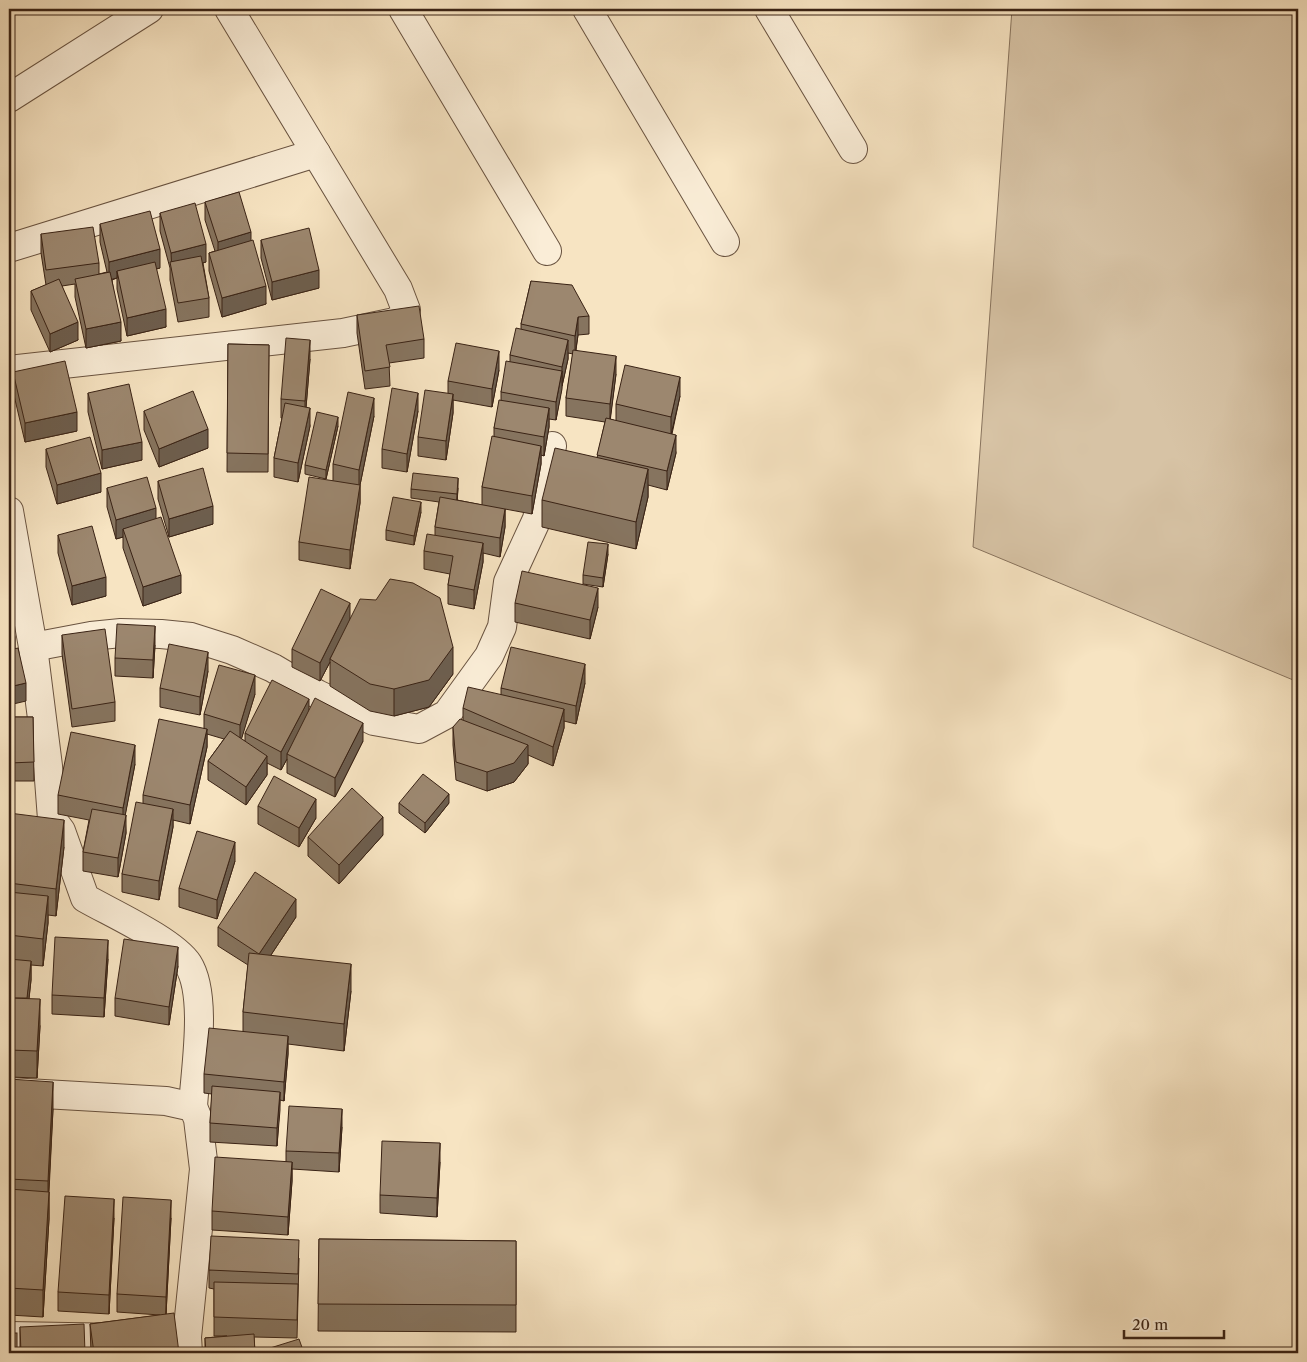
<svg xmlns="http://www.w3.org/2000/svg" width="1307" height="1362" viewBox="0 0 1307 1362" font-family="'Libre Caslon Text',serif">
  <rect width="100%" height="100%" fill="#f7e4c2"/>
  <filter id="stains"><feTurbulence type="fractalNoise" baseFrequency=".004" numOctaves="4"/><feColorMatrix values="0 0 0 0 .2 0 0 0 0 .09 0 0 0 0 .02 0 0 0 .5 -.17"/></filter>
  <radialGradient id="worn" r=".72"><stop offset=".6" stop-color="#630" stop-opacity="0"/><stop offset="1" stop-color="#630" stop-opacity=".3"/></radialGradient>
  <!-- green -->
  <path fill="#d7c3a5" stroke="#88735d" d="M1012,9h286v673l-325,-135z"/>
  <g fill="none" stroke-linecap="round" stroke-linejoin="round">
    <defs>
      <g id="minor">
        <path d="M403,9l144,242"/>
        <path d="M587,9l138,233"/>
        <path d="M769,9l84,140"/>
        <path d="M9,98l140,-89"/>
        <path d="M9,248l307,-95"/>
        <path d="M9,370l334,-37 52,-11 7,-5 4,-7 -8,-21 -169,-280"/>
        <path d="M9,511l24,136 15,119 4,53 9,12 24,67c26,15 88,43 103,66 20,31 7,106 5,143"/>
        <path d="M33,647l58,-11 30,-3 40,1 30,3 41,13 41,18 44,26 57,27 45,8 28,-15 42,-58 13,-29 6,-45 29,-63 15,-73"/>
        <path d="M9,1092l157,9 27,6 5,12 6,50 -17,168 1,16"/>
        <path d="M9,1336l118,2"/>
      </g>
    </defs>
    <!-- minor casing -->
    <use href="#minor" stroke="#695340" stroke-width="30"/>
    <!-- minor -->
    <use href="#minor" stroke="#faedd7" stroke-width="28"/>
  </g>
  <!-- wall -->
  <g fill="#86745f" stroke="#3a2315">
    <path d="M205,202l46,39 15,63 -44,13 -13,-46v-18l6,-2 -10,-31z"/>
    <path d="M160,213l46,49 -3,1 6,35v19l-31,5 -8,-42v-12l-10,-37z"/>
    <path d="M100,224l60,44 -4,1 10,58 -39,9 -10,-47v-11l-5,2 9,61 -35,7 -11,-51v-13l-13,2 16,54 -28,12 -19,-42v-19l15,-6 -5,-32v-19l58,29v11l8,-2 -7,-30z"/>
    <path d="M261,240l58,48 -47,12 -11,-42z"/>
    <path d="M531,281l58,35v18l-11,1 -2,15 40,24 -6,45 6,2v-17l64,-8 -8,38 4,19 -9,37 -19,-5v12l-12,52 -94,-22v-27l55,-42 8,-36 -39,-6v-18l7,-44 -5,-1v6l-6,27 -6,34 -7,-1v8l-5,29 -3,-1v9l-9,50 -27,-5v18l-5,30 -17,-4v9l-9,47 -26,-5v-19l2,-11 -26,-5v-18l11,-16v-8l4,-25 -28,-4v-9l47,-1 -1,12 25,5v-18l12,-50v-9l7,-28v-8l9,-31v-6l11,-26v-5z"/>
    <path d="M357,315l67,24v19l-35,5 1,23 -25,3 -8,-56z"/>
    <path d="M228,344l41,1 -1,127h-41z"/>
    <path d="M310,359l-4,48 4,19 -12,56 -24,-5v-19l8,-40h-1v-19z"/>
    <path d="M499,370l-7,37 -39,-7v13l-7,47 -28,-4v-19l30,-43v-13z"/>
    <path d="M13,372l64,59 -52,11 -12,-51z"/>
    <path d="M88,393l54,67 -40,9 -14,-57z"/>
    <path d="M144,411l64,37 -49,19 -15,-37z"/>
    <path d="M418,411l-11,61 -25,-4v-19z"/>
    <path d="M374,416l-14,69v18l-10,66 -51,-9v-18l34,-62v-16z"/>
    <path d="M338,426l-12,53 -21,-5v-9z"/>
    <path d="M46,449l55,43 -44,12 -11,-37z"/>
    <path d="M158,481l55,43 -44,13 -11,-38z"/>
    <path d="M107,488l49,30 25,75 -38,13 -20,-58v-11l-7,2 -9,-32z"/>
    <path d="M421,512l-7,33 -28,-5v-10z"/>
    <path d="M58,535l48,61 -34,9 -14,-52z"/>
    <path d="M608,554l-5,33 -20,-3v-9z"/>
    <path d="M515,603l83,4 -8,32 -75,-17z"/>
    <path d="M350,620l103,54 -24,33 -35,9 -24,-5 -40,-25v-24l-10,19 -28,-14v-18z"/>
    <path d="M62,635l53,67v19l-43,6 -10,-73z"/>
    <path d="M155,645l-2,33 -38,-2v-18z"/>
    <path d="M208,671l-8,44 -40,-8v-19z"/>
    <path d="M585,683l-9,41 -12,-3v7l-11,38 -25,-11v9l-14,18 -27,9 -31,-11 -3,-35v-18l10,-7v-12l38,-13v-7z"/>
    <path d="M255,694l-14,45 4,2v-8l64,-23 54,31 -28,56 -48,-24v-14l-6,11 -14,-7v12l-21,30 -38,-25v-19l16,-22 -17,-5v13l-17,77 -17,-4v7l-14,73 -37,-8v-18l21,-71v-8l61,-67v-14z"/>
    <path d="M9,717h24l1,64h-25z"/>
    <path d="M135,764l-10,51 1,18 -8,44 -35,-6v-19l6,-32 -31,-6v-19z"/>
    <path d="M399,803h50l-24,30 -26,-20z"/>
    <path d="M258,806l58,12 -17,29 -41,-23z"/>
    <path d="M9,813l55,34 -8,69 -8,-1v8l-5,43 -12,-1v15l-2,19 11,27 -3,52 -28,-1z"/>
    <path d="M383,835l-44,49 -31,-28v-19z"/>
    <path d="M235,861l-18,58 -38,-12v-19z"/>
    <path d="M296,917l-25,38 80,36 -7,60 -56,-7v10l-4,47 -4,-1 -3,46 -67,-4v-19l2,-29 -8,-1v-19l39,-42v-20l5,-47 -30,-19v-19z"/>
    <path d="M108,959l-4,58 -52,-3v-19z"/>
    <path d="M178,966l-9,59 -54,-9v-18z"/>
    <path d="M9,1079l44,30 -4,83v27l-6,98 -34,-2z"/>
    <path d="M342,1127l-3,45 -47,-3v12l-4,54 -76,-5v-19l74,-49v-11z"/>
    <path d="M440,1162l-3,55 -57,-4v-18z"/>
    <path d="M114,1218l-5,96 -51,-3v-19z"/>
    <path d="M171,1218l-5,96 13,39h-88l-1,-29 70,-9 -43,-3v-18z"/>
    <path d="M319,1239l197,2v91l-198,-1z"/>
    <path d="M299,1258l-2,80 -43,-1 1,16h-50v-15l22,-2h-13v-47l-5,-1v-18z"/>
    <path d="M20,1327l65,26h-65z"/>
  </g>
  <!-- shaded-wall -->
  <g fill="#6d5e4e" stroke="#3a2315">
    <path d="M251,232v18l-33,10v-18z"/>
    <path d="M206,244v18l-34,9 -1,-18z"/>
    <path d="M160,249v19l-42,10 -1,-7v7l-8,2v-18z"/>
    <path d="M319,270v18l-47,12v-18z"/>
    <path d="M266,286v18l-44,13v-19z"/>
    <path d="M166,309v18l-39,9v-18z"/>
    <path d="M578,317v18l-3,20v-19z"/>
    <path d="M78,322v18l-28,12v-18z"/>
    <path d="M121,322v19l-35,7v-19z"/>
    <path d="M310,340v19l-5,61v-19z"/>
    <path d="M568,340v19l-6,27v-19z"/>
    <path d="M499,351v19l-7,37v-18z"/>
    <path d="M616,356v18l-6,48v-18z"/>
    <path d="M562,371v18l-6,31v-18z"/>
    <path d="M680,377v19l-9,39v-18z"/>
    <path d="M418,393v18l-11,61v-18z"/>
    <path d="M453,394v19l-7,47v-19z"/>
    <path d="M374,398v18l-14,69v18l-10,66v-19l9,-62v-18z"/>
    <path d="M310,408v18l-12,56v-19z"/>
    <path d="M549,408v19l-5,29v-19z"/>
    <path d="M77,412v19l-52,11v-19z"/>
    <path d="M338,417v9l-12,53v-9z"/>
    <path d="M208,429v19l-49,19v-18z"/>
    <path d="M676,435v18l-9,37v-19z"/>
    <path d="M142,442v18l-40,9v-19z"/>
    <path d="M541,446v18l-9,50v-18z"/>
    <path d="M648,469v28l-12,52v-27z"/>
    <path d="M101,473v19l-44,12v-19z"/>
    <path d="M458,478v10l-1,16v-10z"/>
    <path d="M421,502v10l-7,33v-9z"/>
    <path d="M213,506v18l-44,13v-18z"/>
    <path d="M156,508v19l-33,2v8l-7,2v-19z"/>
    <path d="M505,509v18l-5,30v-19z"/>
    <path d="M483,543v19l-9,47v-19z"/>
    <path d="M608,544v10l-5,33v-9z"/>
    <path d="M181,575v18l-38,13v-19z"/>
    <path d="M106,577v19l-34,9v-19z"/>
    <path d="M598,588v19l-8,32v-19z"/>
    <path d="M350,603v19l-20,37v3l-10,19v-18z"/>
    <path d="M155,626v19l-2,33v-18z"/>
    <path d="M15,637v19l-6,1v-19z"/>
    <path d="M453,647v27l-24,33 -35,9v-27z"/>
    <path d="M208,652v19l-8,44v-18z"/>
    <path d="M585,664v19l-9,41v-18z"/>
    <path d="M255,675v19l-15,50v-19z"/>
    <path d="M26,683v18l-17,4v-18z"/>
    <path d="M309,699v18l-22,37v5l-6,11v-18z"/>
    <path d="M564,709v19l-11,38v-19z"/>
    <path d="M363,723v18l-28,56v-19z"/>
    <path d="M207,729v18l-17,77v-19z"/>
    <path d="M135,745v19l-12,63v-19z"/>
    <path d="M528,745v19l-14,18 -27,9v-19z"/>
    <path d="M267,756v19l-21,30v-18z"/>
    <path d="M449,794v9l-24,30v-10z"/>
    <path d="M316,799v19l-17,29v-19z"/>
    <path d="M173,809v18l-14,73v-19z"/>
    <path d="M126,815v18l-8,44v-19z"/>
    <path d="M383,817v18l-44,49v-19z"/>
    <path d="M64,820v27l-8,69v-27z"/>
    <path d="M235,842v19l-18,58v-19z"/>
    <path d="M48,896v27l-5,43v-27z"/>
    <path d="M296,899v18l-37,56v-19z"/>
    <path d="M108,940v19l-4,58v-19z"/>
    <path d="M178,947v19l-9,59v-18z"/>
    <path d="M31,961v19l-5,44v-19z"/>
    <path d="M351,964v27l-7,60v-27z"/>
    <path d="M40,999v27l-3,52v-27z"/>
    <path d="M288,1036v18l-4,47v-19z"/>
    <path d="M53,1082v27l-5,93 1,-10v27l-6,98v-27l5,-83v-26z"/>
    <path d="M280,1092v18l-3,36v-18z"/>
    <path d="M342,1109v18l-3,45v-19z"/>
    <path d="M440,1143v19l-3,55v-19z"/>
    <path d="M292,1162v19l-4,54v-18z"/>
    <path d="M114,1199v19l-5,96v-19z"/>
    <path d="M171,1200v18l-5,97v-18z"/>
  </g>
  <!-- building -->
  <g fill="#9c876f" stroke="#3a2315">
    <path d="M239,192l12,40 -33,10 -13,-40z"/>
    <path d="M195,203l11,41 -35,9 -11,-40z"/>
    <path d="M150,211l10,38 -51,13 -9,-38z"/>
    <path d="M93,227l6,36 -53,7 -5,-36z"/>
    <path d="M309,228l10,42 -47,12 -11,-42z"/>
    <path d="M253,240l13,46 -44,12 -13,-45z"/>
    <path d="M201,256l8,42 -31,5 -8,-41z"/>
    <path d="M155,262l11,47 -39,9 -10,-47z"/>
    <path d="M110,272l11,50 -35,7 -11,-50z"/>
    <path d="M59,279l19,43 -28,12 -19,-43z"/>
    <path d="M531,281l41,4 17,31 -11,1 -3,19 -54,-12z"/>
    <path d="M419,306l5,33 -38,6 4,22 -25,4 -8,-56z"/>
    <path d="M516,328l52,12 -6,27 -52,-12z"/>
    <path d="M286,338l24,2 -5,61 -24,-2z"/>
    <path d="M456,343l43,8 -7,38 -44,-8z"/>
    <path d="M228,344l41,1 -1,109 -41,-1z"/>
    <path d="M573,350l43,6 -6,48 -44,-6z"/>
    <path d="M65,361l12,51 -52,11 -12,-51z"/>
    <path d="M506,361l56,10 -6,31 -55,-10z"/>
    <path d="M625,365l55,12 -9,40 -55,-13z"/>
    <path d="M129,384l13,58 -40,8 -14,-57z"/>
    <path d="M392,388l26,5 -11,61 -25,-5z"/>
    <path d="M425,390l28,4 -7,47 -28,-4z"/>
    <path d="M193,391l15,38 -49,20 -15,-38z"/>
    <path d="M348,392l26,6 -15,72 -26,-6z"/>
    <path d="M499,400l50,8 -5,29 -50,-9z"/>
    <path d="M285,403l25,5 -12,55 -24,-5z"/>
    <path d="M317,412l21,5 -12,53 -21,-5z"/>
    <path d="M606,418l70,17 -9,36 -70,-16z"/>
    <path d="M492,436l49,10 -9,50 -50,-9z"/>
    <path d="M90,437l11,36 -44,12 -11,-36z"/>
    <path d="M555,448l93,21 -12,53 -94,-22z"/>
    <path d="M203,468l10,38 -44,13 -11,-38z"/>
    <path d="M413,473l45,5 -1,16 -46,-5z"/>
    <path d="M147,477l9,31 -40,12 -9,-32z"/>
    <path d="M309,477l51,8 -10,65 -51,-8z"/>
    <path d="M393,497l28,5 -7,34 -28,-6z"/>
    <path d="M440,497l65,12 -5,29 -65,-11z"/>
    <path d="M161,517l20,58 -38,12 -20,-58z"/>
    <path d="M92,526l14,51 -34,9 -14,-51z"/>
    <path d="M427,534l56,9 -9,47 -26,-5 5,-29 -29,-5z"/>
    <path d="M588,542l20,2 -5,34 -20,-3z"/>
    <path d="M522,571l76,17 -8,32 -75,-17z"/>
    <path d="M390,579l23,4 27,15 13,49 -24,33 -35,9 -24,-5 -40,-25 30,-60 16,1z"/>
    <path d="M321,589l29,14 -30,60 -28,-14z"/>
    <path d="M9,610l6,27 -6,1z"/>
    <path d="M117,624l38,2 -2,34 -38,-2z"/>
    <path d="M105,629l10,73 -43,7 -10,-74z"/>
    <path d="M169,644l39,8 -8,45 -40,-9z"/>
    <path d="M511,647l74,17 -9,42 -75,-18z"/>
    <path d="M18,648l8,35 -17,4v-37z"/>
    <path d="M219,665l36,10 -15,50 -36,-11z"/>
    <path d="M272,680l37,19 -28,53 -36,-19z"/>
    <path d="M468,687l96,22 -11,38 -90,-39z"/>
    <path d="M315,698l48,25 -28,55 -48,-24z"/>
    <path d="M9,717h24l1,45 -25,1z"/>
    <path d="M159,719l48,10 -17,76 -47,-10z"/>
    <path d="M460,719l68,26 -14,18 -27,9 -31,-10 -3,-35z"/>
    <path d="M230,731l37,25 -21,31 -38,-26z"/>
    <path d="M71,732l64,13 -12,63 -65,-13z"/>
    <path d="M423,774l26,20 -24,29 -26,-20z"/>
    <path d="M274,776l42,23 -17,29 -41,-22z"/>
    <path d="M352,788l31,29 -44,48 -31,-28z"/>
    <path d="M136,802l37,7 -14,72 -37,-7z"/>
    <path d="M92,809l34,6 -8,43 -35,-6z"/>
    <path d="M9,813l55,7 -8,69 -47,-6z"/>
    <path d="M197,831l38,11 -18,58 -38,-12z"/>
    <path d="M255,872l41,27 -37,55 -41,-27z"/>
    <path d="M9,892l39,4 -5,43 -34,-4z"/>
    <path d="M55,937l53,3 -4,58 -52,-3z"/>
    <path d="M124,939l54,8 -9,60 -54,-9z"/>
    <path d="M249,953l102,11 -7,60 -101,-12z"/>
    <path d="M9,959l22,2 -4,37h-18z"/>
    <path d="M9,998l31,1 -3,52 -28,-1z"/>
    <path d="M209,1028l79,8 -4,46 -80,-8z"/>
    <path d="M9,1079l44,3 -5,99 -39,-2z"/>
    <path d="M212,1086l68,6 -3,36 -67,-5z"/>
    <path d="M289,1106l53,3 -3,44 -53,-2z"/>
    <path d="M382,1141l58,2 -3,55 -57,-3z"/>
    <path d="M215,1157l77,5 -4,55 -76,-6z"/>
    <path d="M9,1189l40,3 -6,98 -34,-2z"/>
    <path d="M65,1196l49,3 -5,96 -51,-3z"/>
    <path d="M123,1197l48,3 -5,97 -49,-3z"/>
    <path d="M211,1236l88,4 -1,34 -89,-4z"/>
    <path d="M319,1239l197,2v64l-198,-1z"/>
    <path d="M214,1282l84,2 -1,36 -83,-3z"/>
    <path d="M174,1313l5,40h-85l-4,-29z"/>
    <path d="M84,1324l1,29h-64l-1,-26z"/>
    <rect x="9" y="1333" width="8" height="20"/>
    <path d="M254,1334l1,19h-49l-1,-15z"/>
    <path d="M299,1339l5,14h-36l-1,-4z"/>
  </g>
  <!-- margin -->
  <rect width="1307" height="1362" fill="none" stroke="#f7e4c2" stroke-width="30"/>
  <rect x="10" y="10" width="1287" height="1342" fill="none" stroke="#3a2315" stroke-width="2.5"/>
  <rect x="15" y="15" width="1277" height="1332" fill="none" stroke="#3a2315"/>
  <!-- scale -->
  <path d="M1124 1330v8h100v-8" fill="none" stroke="#3a2315" stroke-width="2.5"/>
  <text x="1132" y="1330" font-size="15" fill="#3a2315" stroke="#faedd7" stroke-width="4" paint-order="stroke">20 m</text>
  <rect width="100%" height="100%" filter="url(#stains)"/>
  <rect width="100%" height="100%" fill="url(#worn)"/>
</svg>
